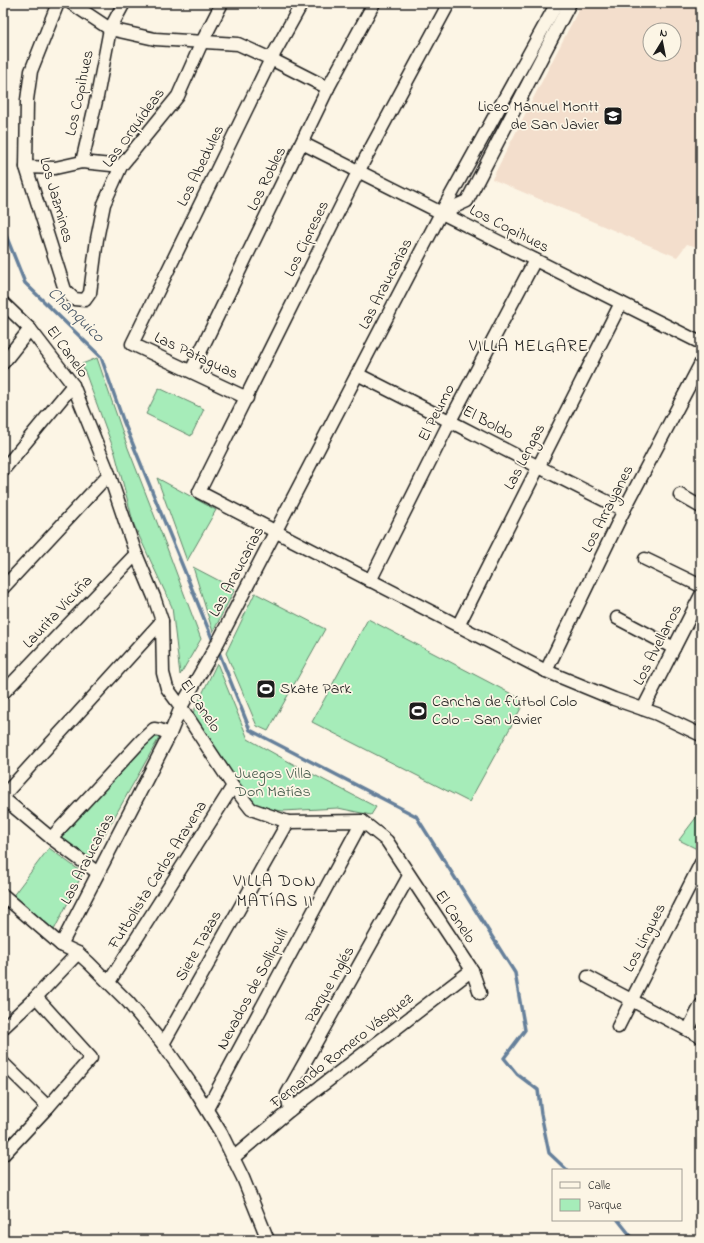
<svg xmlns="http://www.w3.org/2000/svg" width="704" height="1243" viewBox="0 0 704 1243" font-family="'Indie Flower',sans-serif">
  <rect width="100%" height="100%" fill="#fcf5e5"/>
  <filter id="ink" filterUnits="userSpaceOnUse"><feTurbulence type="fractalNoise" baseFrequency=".025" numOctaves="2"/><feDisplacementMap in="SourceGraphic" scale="8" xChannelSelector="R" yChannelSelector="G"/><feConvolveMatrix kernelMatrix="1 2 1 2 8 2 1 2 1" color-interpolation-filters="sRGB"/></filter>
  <g filter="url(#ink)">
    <!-- built -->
    <path fill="#f3decc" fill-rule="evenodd" d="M582,3h119v245l-14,-4 -10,13 -185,-78zM650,30h24v24h-24z"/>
    <!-- green -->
    <g fill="#a6ecb9" stroke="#61846a">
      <path d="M97,358l31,90 39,100 34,91 -21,36 -8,-68 -38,-82 -19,-72 -33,-89z"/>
      <path d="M159,388l45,21 -13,27 -45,-22z"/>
      <path d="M157,478l59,32 -29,51z"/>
      <path d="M193,567l42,22 -22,43z"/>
      <path d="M255,593l70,36 -57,102 -11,-5 -31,-73z"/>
      <path d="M368,619l157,82 -56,101 -157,-80z"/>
      <path d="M217,663l31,76 45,25 83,43 -5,8 -33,-7 -55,3 -17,-2 -13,-7 -62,-85z"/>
      <path d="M153,736l6,2 -70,124 -30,-23z"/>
      <path d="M701,811v40l-22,-11z"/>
      <path d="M49,848l34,25 -29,57 -42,-33z"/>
    </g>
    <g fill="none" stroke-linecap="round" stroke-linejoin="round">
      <!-- stream -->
      <g stroke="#66809b" stroke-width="3.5">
        <path d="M3,232l2,1 20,50 76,74 22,63 91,223"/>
        <path d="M218,650l32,80 166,86 99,157 10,57 -21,28 13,16 21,16 3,24 8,39 18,17"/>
        <path d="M618,1220l16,20"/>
      </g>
      <defs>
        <g id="minor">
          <path d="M58,3l-27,68 -4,29 -1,67 39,123 9,9 11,1 5,-7 7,-54 7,-35 17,-38 57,-70 24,-54 20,-39"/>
          <path d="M71,3l39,26 45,10 83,5 33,15 57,29"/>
          <path d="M449,3l-91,169 -159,320 347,179 68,28 43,15 44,21"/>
          <path d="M302,143l399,200"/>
          <path d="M82,162l15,-65 13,-68 14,-26"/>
          <path d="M26,167l29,1 27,-6 39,4"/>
          <path d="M441,213l26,-12 103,-198"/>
          <path d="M3,303l27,26 43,56 36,89 27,80 18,43 8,24 1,52 4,15 14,19 52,79 18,23 37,13 74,-1 25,20 85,129 8,23"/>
          <path d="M3,363l27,-34"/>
          <path d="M191,371l137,-283 46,-85"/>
          <path d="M357,374c90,45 178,92 267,136"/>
          <path d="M247,398l-115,-54 139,-285 31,-56"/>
          <path d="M3,470l70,-85"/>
          <path d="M680,495l21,12"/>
          <path d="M645,559l56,27"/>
          <path d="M370,581l80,-160 85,-161"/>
          <path d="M3,588l106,-114"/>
          <path d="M617,618l57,30"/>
          <path d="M458,626l163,-323"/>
          <path d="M546,671l78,-161 77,-147"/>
          <path d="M3,693l133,-139"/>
          <path d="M643,709l58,-114"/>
          <path d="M3,796l159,-175"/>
          <path d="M3,798l48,40 47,35"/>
          <path d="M51,838l90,-97 13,-12 6,1 10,4"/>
          <path d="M3,895l58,50 17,8 11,10 39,39 35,42 30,43 28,46 22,45 25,62"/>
          <path d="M61,945l109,-211 11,-27 35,-61 225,-433 116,-210"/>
          <path d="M588,977l113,60"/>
          <path d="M109,982l124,-196"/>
          <path d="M618,1027l83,-164"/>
          <path d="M3,1028l33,-31 42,-44"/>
          <path d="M688,1030l13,-25"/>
          <path d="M163,1044l125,-222"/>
          <path d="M3,1063l45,44"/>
          <path d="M207,1109l155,-288"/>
          <path d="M290,1110l-3,-16 122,-218"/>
          <path d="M3,1155l45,-48 43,-49 -55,-61"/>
          <path d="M233,1158l57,-48 182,-140"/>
        </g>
      </defs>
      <!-- minor casing -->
      <use href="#minor" stroke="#1c1c1c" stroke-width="15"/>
      <!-- minor -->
      <use href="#minor" stroke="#fcf5e5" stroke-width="12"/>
    </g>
  </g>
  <!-- icons -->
  <defs>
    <symbol id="school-square" viewBox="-11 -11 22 22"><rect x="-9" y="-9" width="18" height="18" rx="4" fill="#1c1c1c" stroke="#fcf5e5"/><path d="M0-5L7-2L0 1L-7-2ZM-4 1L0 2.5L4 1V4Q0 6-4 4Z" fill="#fff"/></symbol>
    <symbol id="stadium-square" viewBox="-11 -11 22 22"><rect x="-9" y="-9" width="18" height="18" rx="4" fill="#1c1c1c" stroke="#fcf5e5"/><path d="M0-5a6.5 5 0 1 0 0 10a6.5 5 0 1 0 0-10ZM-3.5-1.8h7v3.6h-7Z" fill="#fff"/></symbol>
  </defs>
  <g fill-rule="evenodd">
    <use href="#school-square" x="602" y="105" width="22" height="22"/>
    <use href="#stadium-square" x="255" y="678" width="22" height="22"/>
    <use href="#stadium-square" x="407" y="700" width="22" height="22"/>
  </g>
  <g text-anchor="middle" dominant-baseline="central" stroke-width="3.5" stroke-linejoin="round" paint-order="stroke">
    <!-- street labels -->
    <g font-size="16" fill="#1c1c1c" stroke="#fcf5e5">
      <text transform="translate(80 93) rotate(-78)">Los Copihues</text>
      <text transform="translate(134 128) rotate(-54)">Las Orquídeas</text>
      <text transform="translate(201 166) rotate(-64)">Los Abedules</text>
      <text transform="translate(267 179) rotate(-64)">Los Robles</text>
      <text transform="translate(56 200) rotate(74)">Los Jazmines</text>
      <text transform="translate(509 229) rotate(27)">Los Copihues</text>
      <text transform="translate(307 239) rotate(-64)">Los Cipreses</text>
      <text transform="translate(386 284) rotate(-63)">Las Araucarias</text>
      <text transform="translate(67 352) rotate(54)">El Canelo</text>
      <text transform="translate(196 356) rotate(25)">Las Pataguas</text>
      <text transform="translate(437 413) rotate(-63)">El Peumo</text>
      <text transform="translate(488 423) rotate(28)">El Boldo</text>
      <text transform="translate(525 457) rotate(-63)">Las Lengas</text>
      <text transform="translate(608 509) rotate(-63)">Los Arrayanes</text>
      <text transform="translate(237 572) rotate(-62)">Las Araucarias</text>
      <text transform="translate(58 612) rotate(-47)">Laurita Vicuña</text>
      <text transform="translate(658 645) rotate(-63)">Los Avellanos</text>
      <text transform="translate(200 706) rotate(56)">El Canelo</text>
      <text transform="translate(88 859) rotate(-63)">Las Araucarias</text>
      <text transform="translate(158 875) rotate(-58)">Futbolista Carlos Aravena</text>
      <text transform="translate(455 917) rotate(56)">El Canelo</text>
      <text transform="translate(645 938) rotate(-63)">Los Lingues</text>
      <text transform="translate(199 946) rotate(-61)">Siete Tazas</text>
      <text transform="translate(330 985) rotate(-61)">Parque Inglés</text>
      <text transform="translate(253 989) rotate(-62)">Nevados de Sollipulli</text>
      <text transform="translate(342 1051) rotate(-38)">Fernando Romero Vásquez</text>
    </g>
    <!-- poi labels -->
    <g font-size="16" fill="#1c1c1c" stroke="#fcf5e5" text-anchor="start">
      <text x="599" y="107" text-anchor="end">Liceo Manuel Montt<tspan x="599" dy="18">de San Javier</tspan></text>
      <text x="280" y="689">Skate Park</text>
      <text x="432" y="702">Cancha de fútbol Colo<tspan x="432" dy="18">Colo - San Javier</tspan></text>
    </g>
    <!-- park labels -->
    <g font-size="16" fill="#455a4b" stroke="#fcf5e5">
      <text x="273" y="774">Juegos Villa<tspan x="273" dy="18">Don Matías</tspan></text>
    </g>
    <!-- water labels -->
    <g font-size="17" font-style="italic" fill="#475666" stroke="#fcf5e5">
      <text transform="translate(76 315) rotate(44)">Chanquico</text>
    </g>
    <!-- neighbourhood labels -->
    <g font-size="17" letter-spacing="1" fill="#1c1c1c" stroke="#fcf5e5">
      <text x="529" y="346">VILLA MELGARE</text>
      <text x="275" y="881">VILLA DON<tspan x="275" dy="20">MATÍAS II</tspan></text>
    </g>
  </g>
  <!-- margin -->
  <rect width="704" height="1243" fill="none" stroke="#fcf5e5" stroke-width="16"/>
  <rect x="8" y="8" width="688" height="1227" fill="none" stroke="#1c1c1c" stroke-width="1.5" filter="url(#ink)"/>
  <!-- legend -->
  <rect x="552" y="1169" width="130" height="52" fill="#fcf5e5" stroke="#a29e95"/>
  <rect x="560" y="1182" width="20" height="6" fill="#fcf5e5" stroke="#a29e95"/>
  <text x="588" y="1189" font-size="12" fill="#1c1c1c">Calle</text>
  <rect x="560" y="1199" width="20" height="12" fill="#a6ecb9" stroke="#a29e95"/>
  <text x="588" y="1209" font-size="12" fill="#1c1c1c">Parque</text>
  <!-- north arrow -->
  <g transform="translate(662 42) rotate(10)"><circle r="19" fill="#fcf5e5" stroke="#a29e95"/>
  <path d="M0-3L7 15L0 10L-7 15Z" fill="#1c1c1c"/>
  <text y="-6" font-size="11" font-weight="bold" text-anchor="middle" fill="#1c1c1c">N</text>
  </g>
</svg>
